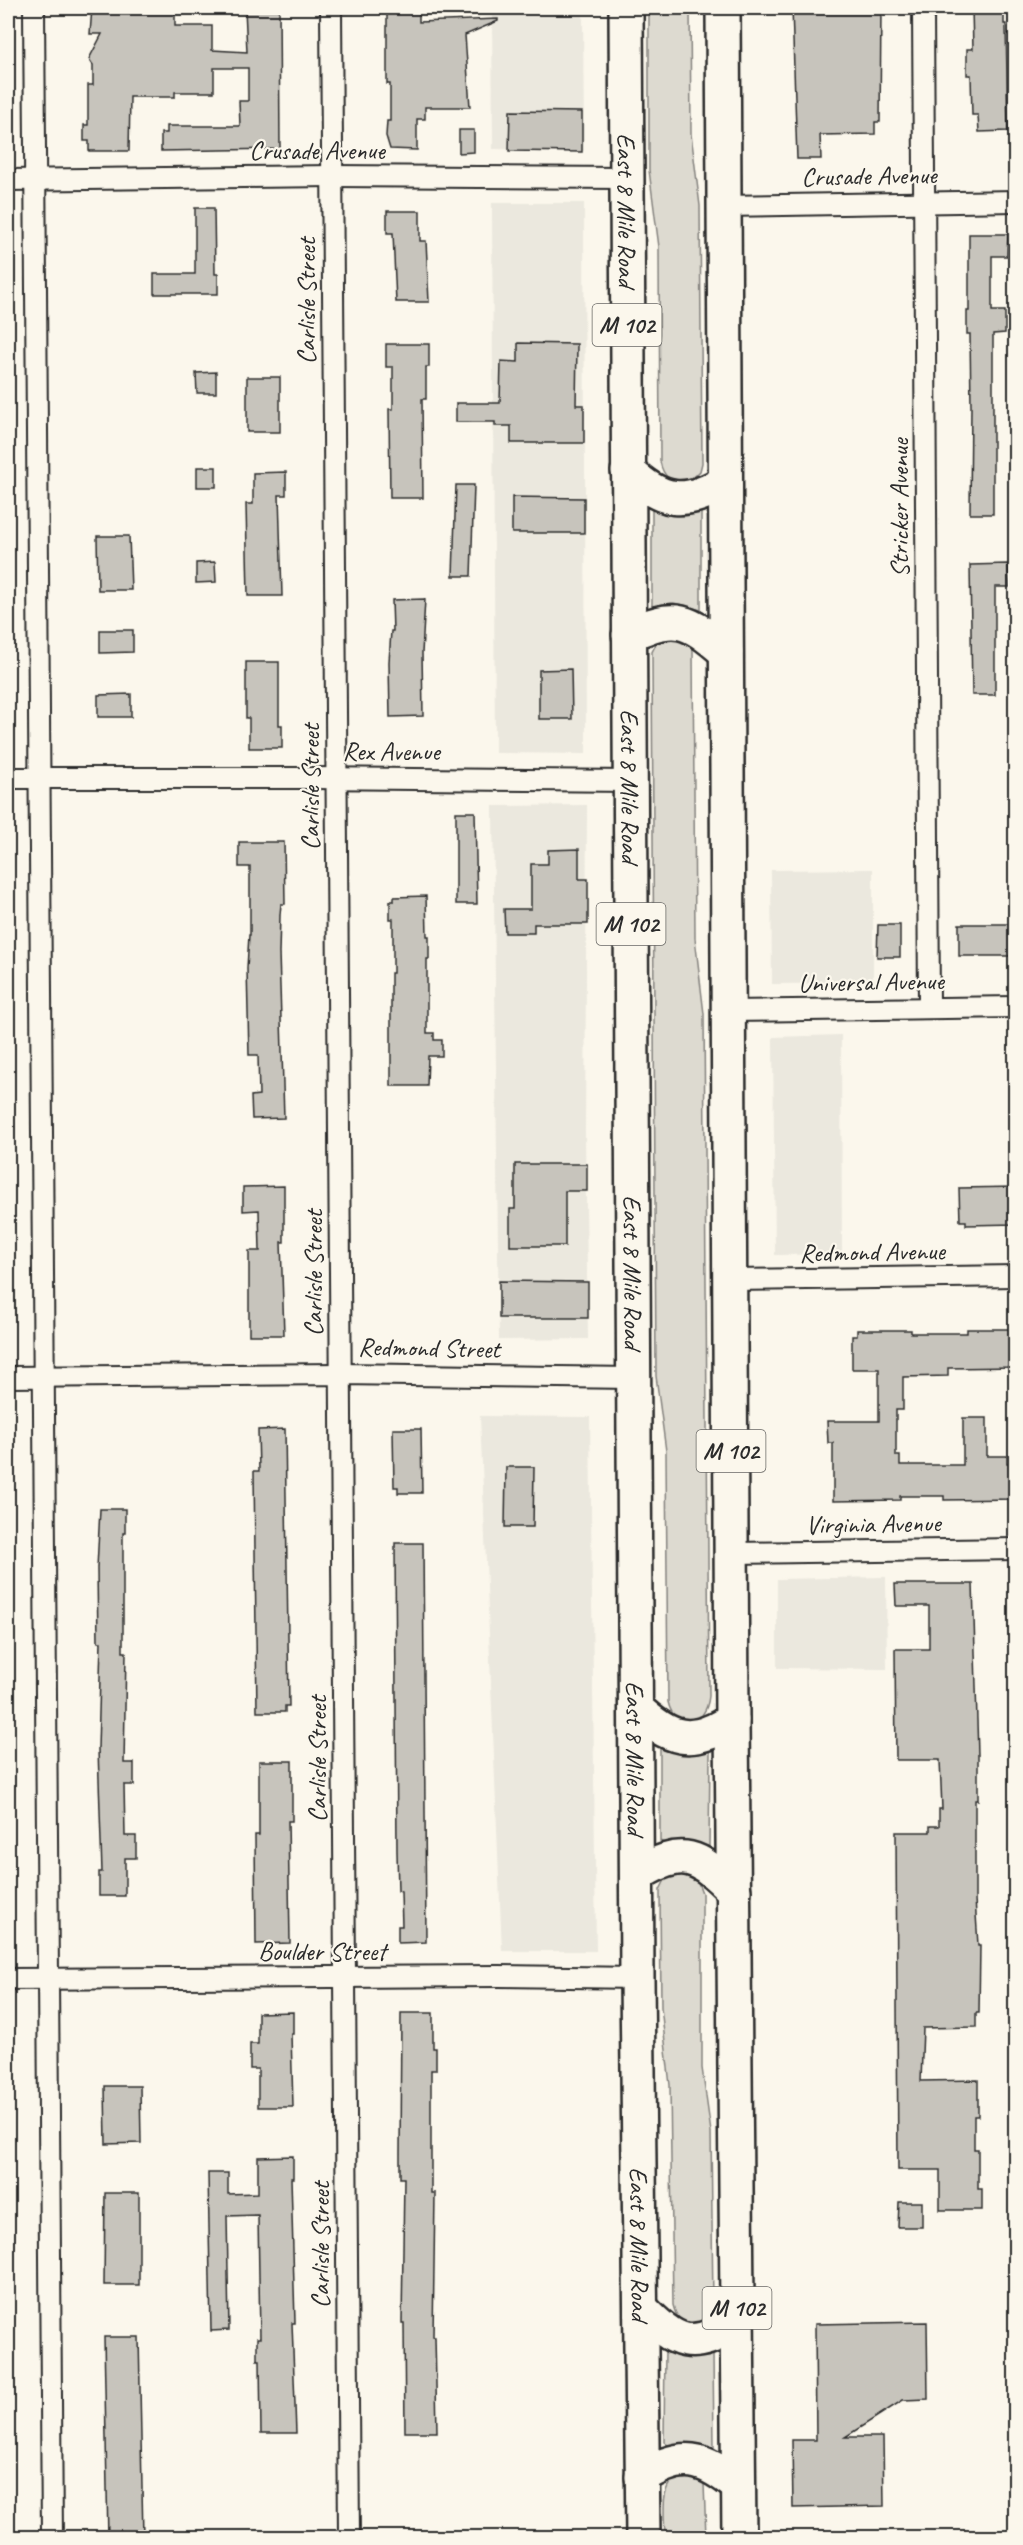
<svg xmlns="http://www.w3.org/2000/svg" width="1023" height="2545" viewBox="0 0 1023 2545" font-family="Caveat,sans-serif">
  <rect width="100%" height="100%" fill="#fbf7ec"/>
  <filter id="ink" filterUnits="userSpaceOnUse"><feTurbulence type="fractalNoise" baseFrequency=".0167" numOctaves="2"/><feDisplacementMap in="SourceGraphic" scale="12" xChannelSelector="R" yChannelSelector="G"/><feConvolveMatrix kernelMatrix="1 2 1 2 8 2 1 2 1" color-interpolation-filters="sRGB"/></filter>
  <g filter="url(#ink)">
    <!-- built -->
    <g fill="#ebe8de">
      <path d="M492,8h91l1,143 -91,-2z"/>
      <path d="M492,203h92l2,551 -91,-1z"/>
      <path d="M587,805l-2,330 3,204 -89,1 -6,-534z"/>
      <path d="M873,869v114l-101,1 -1,-114z"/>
      <path d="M841,1035l1,219 -67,1 -2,-218z"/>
      <path d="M480,1416l110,1 6,534h-94z"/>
      <path d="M886,1577l1,92 -110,-1v-89z"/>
    </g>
    <!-- green -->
    <g fill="#dddad0" stroke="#84827e" stroke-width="1.5">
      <path d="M649,8h41l1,126 9,72 2,257 -2,8 -11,11c-17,0 -26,-3 -29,-21l-1,-214 -10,-77z"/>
      <path d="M652,508l28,6 21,-2v98l-27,-7 -22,3z"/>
      <path d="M673,634l18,11 2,6 2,287 9,76 5,682c-3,32 -34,36 -41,6l-2,-251 -10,-75 -4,-724 6,-12z"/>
      <path d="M660,1746l27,7 19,-3 4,3 -1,94 -17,-5 -28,1 -4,-2z"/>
      <path d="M682,1871l14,6 6,16v175l9,64 2,175 -6,13 -14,5c-12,-2 -17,-8 -20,-20l-3,-220 -9,-78 -1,-117 7,-14z"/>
      <path d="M665,2349l48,4 1,96 -20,-5 -25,2 -5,-4z"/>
      <path d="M683,2474l16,4 5,6 2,53 -41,1c0,-22 -8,-57 18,-64z"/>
    </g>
    <!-- building -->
    <g fill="#c7c4bc" stroke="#2b2b2b" stroke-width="1.5">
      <path d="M92,8h83v18h37v24l35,2 -2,-44h34l1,141 -119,2v-18h6v-7h73l-1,-25h9v-33h-34v24h-39v5h-45l-1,54h-40v-10h-5v-16h4v-40h5v-20l-4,-6 13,-25h-12z"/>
      <path d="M387,8h32v14l79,-3v2l-33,14 5,72h-45v12h-8v31l-27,-1 -4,-13 1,-15h3v-37h-3z"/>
      <path d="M792,8h89l-1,114h-5v12l-55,1 1,24h-24z"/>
      <path d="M972,8h32v16h2l2,107 -29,1 -1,-17h-6l-1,-40h-4v-26h6z"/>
      <path d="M510,111l72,1v40l-73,-1z"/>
      <path d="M459,130h15v22l-15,1z"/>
      <path d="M195,208h19l1,66h3v20h-64v-20h41z"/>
      <path d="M387,211h33v30h6l3,61h-33l-3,-69h-6z"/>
      <path d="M969,234h39l-1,22h-15v55h13v22l-12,1v180h-23l1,-108 -1,-72h-3v-23h2z"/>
      <path d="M518,343l59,1 -1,61h8v38h-73v-17h-16v-4h-39v-19h44l1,-42 17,1z"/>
      <path d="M386,344h43v23h-3v32h-4l1,99h-33l-1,-89h4v-42h-7z"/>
      <path d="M216,372v21h-19l-1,-20z"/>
      <rect x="247" y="377" width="33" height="55"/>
      <rect x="197" y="467" width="19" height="20"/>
      <path d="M286,472v23h-7l3,101h-34l-2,-92h7v-31z"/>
      <path d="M456,485h18l-3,91h-18z"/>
      <path d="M512,497l72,1v35h-72z"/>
      <path d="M97,536h32l2,54h-33z"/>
      <path d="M215,562l1,20 -20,1v-20z"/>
      <path d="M1008,564l1,23h-14v108h-23l-2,-130z"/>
      <path d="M425,599l-3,54 1,63 -33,1 -1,-55 2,-31h2l-1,-31z"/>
      <path d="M100,630h33v22l-33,1z"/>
      <path d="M246,662h33v63h3v23h-33v-30h-3z"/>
      <path d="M571,669l1,50h-33v-49z"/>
      <path d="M131,694v23h-33v-22z"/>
      <path d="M456,812h19l2,92h-21z"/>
      <path d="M239,842h45l1,62h-4l-1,11 -1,38 5,165 -32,1 -1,-23 8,-1 -1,-40h-9l-2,-87 2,-33h1v-68h-11z"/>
      <path d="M579,849v30h9v45h-54v9h-29l-1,-24h27v-45h17v-14z"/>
      <path d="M426,896l1,40h2v23h-2v74h7v7h8v16h-14l-1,30h-36v-113h2v-54h-3v-18h4v-4z"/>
      <rect x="959" y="924" width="57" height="32"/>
      <path d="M878,925h22v32h-23z"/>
      <path d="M515,1164h72v27h-22v55h-55v-37h5z"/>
      <path d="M284,1186v56h-3l3,93h-35v-84h11l-1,-41 -16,1v-24z"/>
      <path d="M1016,1187v37l-50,1v-4h-6l-1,-33z"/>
      <path d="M499,1281l89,1v36h-89z"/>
      <path d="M967,1329h47l2,38 -68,1v8l-45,1v33h-7v46h4v9h63v-47h24v38h20v7h9v36l-72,1v-4h-44v4l-67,1v-58h-5l-1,-22h52v-52h-27v-33h5v-6h54v3h56z"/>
      <path d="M285,1429l4,277h-4v6h-28l-3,-241h5l-1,-41z"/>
      <path d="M393,1429h28l1,64h-24v-6h-4z"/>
      <path d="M506,1467h28l-1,60h-28z"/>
      <path d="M100,1509h25v24h-2v119h3l-2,111h10v22h-10l1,51h11v22h-11v38h-26v-24h3l-4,-123 3,-107h-3l-1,-74z"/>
      <path d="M395,1543h28l3,399 -28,1v-17h4l-1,-34 -3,-1 -1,-40z"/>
      <path d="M895,1584h78l5,171v45h-3v99l3,46h2l-1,68h-3v14l-53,1 -2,53 57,-1v36h-4v33h4v40h4v21h-42v-40h-42l-2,-338h34v-6h9v-17h3l-2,-49h-44l-1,-111h34v-43h-33z"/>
      <path d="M259,1761h33v60h-4l2,122 -34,1 -1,-109h4z"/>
      <path d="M293,2012v22h-2l2,73h-35v-38h-8v-25h8v-31z"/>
      <path d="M401,2013h32v35h3v22h-5v123h4l-2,144h2l2,95h-32l-1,-109h-2l2,-145h-4v-22z"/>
      <path d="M105,2086h35l1,57 -35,1z"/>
      <path d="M293,2156v22h-2l4,145h-3l4,110h-35l-1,-73h-3v-22h3l-2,-123 -31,1 2,114 -18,1 -3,-158h20v21l30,-1v-36z"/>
      <path d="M105,2193h34v92h-35z"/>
      <path d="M899,2202h23v25h-24z"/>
      <path d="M927,2322l1,77 -25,1 -58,37h38l1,69 -91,2 -1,-68h24l-1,-116z"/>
      <path d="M104,2337h35l4,201h-35z"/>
    </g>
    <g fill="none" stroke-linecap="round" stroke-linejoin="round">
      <defs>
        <g id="street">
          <path d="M34,8l18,2530"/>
          <path d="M331,8l18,2530"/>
          <path d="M923,8l6,1000"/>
          <path d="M8,180l324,-4 295,2"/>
          <path d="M723,206l293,-5"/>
          <path d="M8,778h303l319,3"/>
          <path d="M728,1011l288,-4"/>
          <path d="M730,1280l286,-4"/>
          <path d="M8,1377l333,-3 292,4"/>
          <path d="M731,1553l285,-4"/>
          <path d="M8,1979l491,-3 138,2"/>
        </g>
        <g id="highway">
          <path id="s1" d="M626,8l11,1970 6,560"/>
          <path d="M723,8l9,1712 7,818"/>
          <path d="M628,471c33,32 58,35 97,11"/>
          <path d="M629,635c46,-23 60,-15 97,17"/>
          <path d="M636,1708c33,32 56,39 96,12"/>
          <path d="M637,1875c46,-29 61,-20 97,16"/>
          <path d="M641,2308c35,37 51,43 96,15"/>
          <path d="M642,2477c40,-26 61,-20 96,9"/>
        </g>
      </defs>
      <!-- street casing -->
      <use href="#street" stroke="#2b2b2b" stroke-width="24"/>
      <!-- highway casing -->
      <use href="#highway" stroke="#2b2b2b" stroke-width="38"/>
      <!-- street -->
      <use href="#street" stroke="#fbf7ec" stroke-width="20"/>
      <!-- highway -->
      <use href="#highway" stroke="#fbf7ec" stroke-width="33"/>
    </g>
  </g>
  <g text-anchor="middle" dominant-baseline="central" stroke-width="4.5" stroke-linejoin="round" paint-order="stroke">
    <!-- shield labels -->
    <g fill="#fbf7ec" stroke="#696865" stroke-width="1.5">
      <rect x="592.5" y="304" width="69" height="42" rx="4.5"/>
      <rect x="596.5" y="903" width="69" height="42" rx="4.5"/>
      <rect x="696.5" y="1430" width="69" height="42" rx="4.5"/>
      <rect x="702.5" y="2287" width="69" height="42" rx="4.5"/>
    </g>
    <g font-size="24" font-weight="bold" fill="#2b2b2b">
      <text x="627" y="325">M 102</text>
      <text x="631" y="924">M 102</text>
      <text x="731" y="1451">M 102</text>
      <text x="737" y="2308">M 102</text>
    </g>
    <!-- street labels -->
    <g font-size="26" fill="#2b2b2b" stroke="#fbf7ec">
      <text x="317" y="150">Crusade Avenue</text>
      <text transform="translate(869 176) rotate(-1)">Crusade Avenue</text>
      <text stroke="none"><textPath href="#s1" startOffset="202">East 8 Mile Road</textPath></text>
      <text transform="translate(306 301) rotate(-90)">Carlisle Street</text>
      <text transform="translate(899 508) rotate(-90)">Stricker Avenue</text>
      <text x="391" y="751">Rex Avenue</text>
      <text transform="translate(310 787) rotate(-90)">Carlisle Street</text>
      <text stroke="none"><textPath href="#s1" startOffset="778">East 8 Mile Road</textPath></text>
      <text transform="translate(871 982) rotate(-1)">Universal Avenue</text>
      <text transform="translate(872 1252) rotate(-1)">Redmond Avenue</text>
      <text transform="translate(313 1273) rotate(-90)">Carlisle Street</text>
      <text stroke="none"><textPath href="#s1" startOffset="1264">East 8 Mile Road</textPath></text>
      <text transform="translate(429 1348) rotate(1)">Redmond Street</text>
      <text transform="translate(873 1524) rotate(-1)">Virginia Avenue</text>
      <text stroke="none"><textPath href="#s1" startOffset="1750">East 8 Mile Road</textPath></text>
      <text transform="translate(317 1759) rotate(-90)">Carlisle Street</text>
      <text x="322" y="1951">Boulder Street</text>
      <text stroke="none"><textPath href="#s1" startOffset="2236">East 8 Mile Road</textPath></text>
      <text transform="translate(320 2245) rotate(-90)">Carlisle Street</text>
    </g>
  </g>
  <!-- margin -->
  <rect width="1023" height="2545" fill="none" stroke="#fbf7ec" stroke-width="30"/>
  <rect x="15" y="15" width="993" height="2515" fill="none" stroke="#2b2b2b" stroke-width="2" filter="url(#ink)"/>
</svg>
